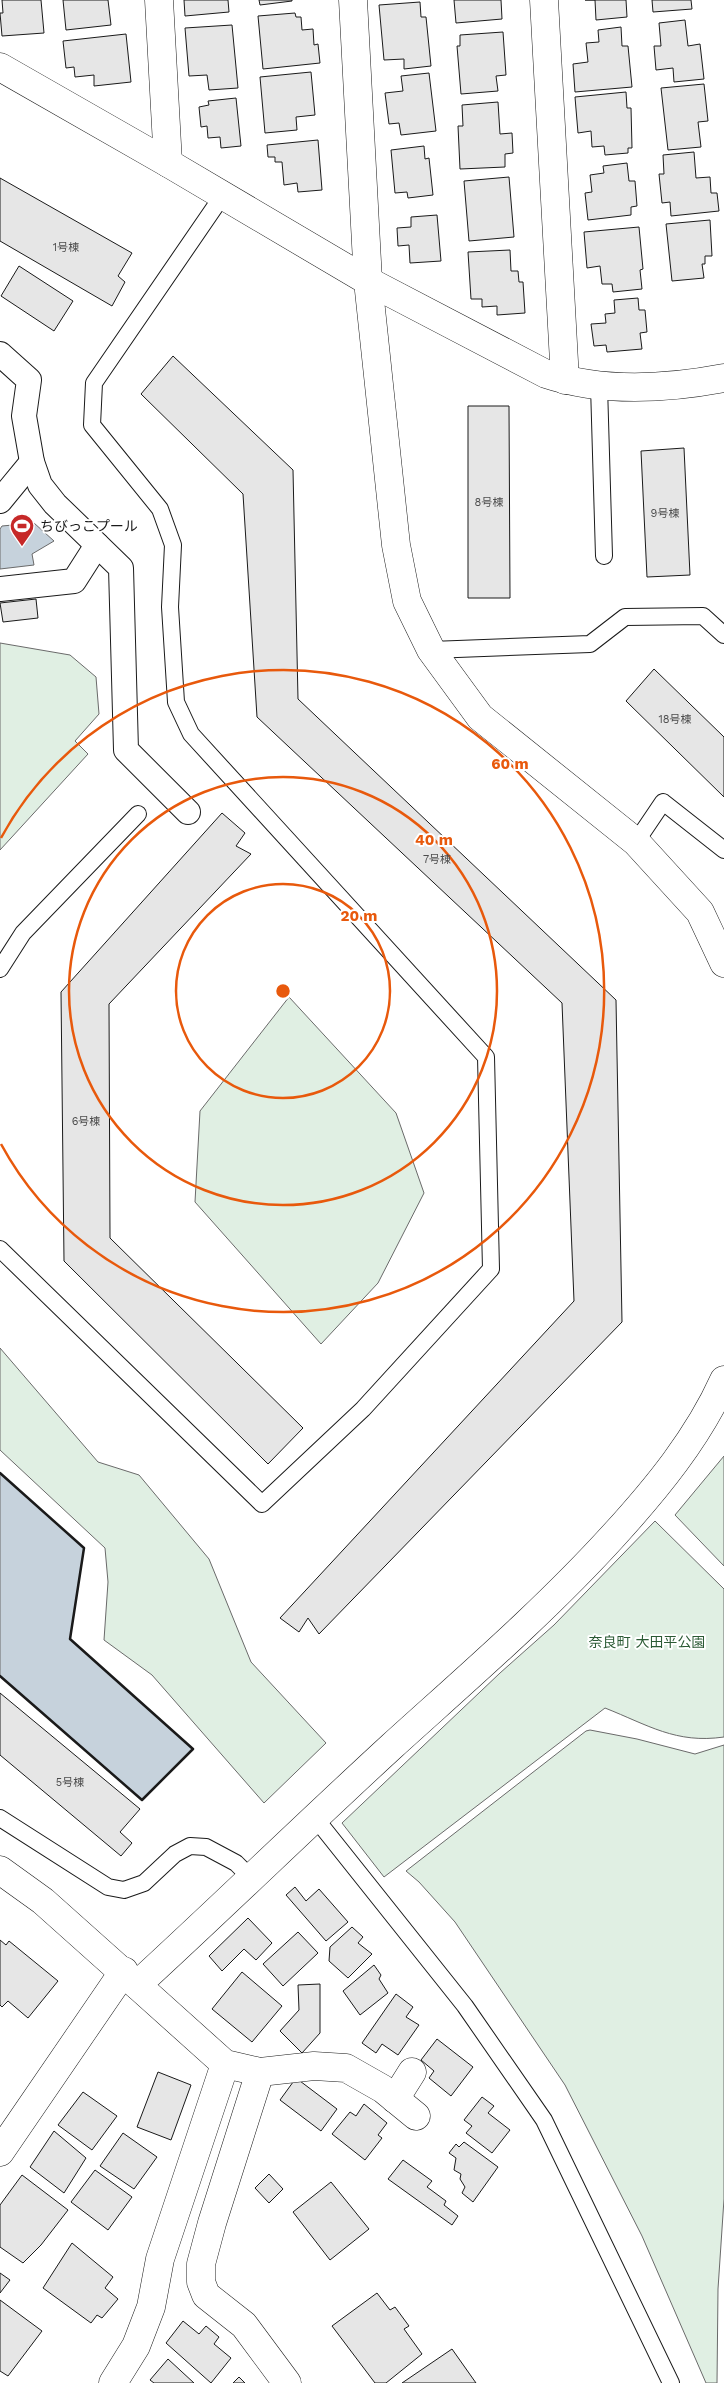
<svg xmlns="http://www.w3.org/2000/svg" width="724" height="2383" viewBox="0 0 724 2383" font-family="'Work Sans','Noto Sans JP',sans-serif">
  <rect width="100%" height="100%" fill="#fff"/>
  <!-- green -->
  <g fill="#e0efe3" stroke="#6a6a6a">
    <path d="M0,643l70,12 26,22 3,37 -24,27 13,13 -88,96z"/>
    <path d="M289,997l107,116 28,80 -46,90 -57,61 -126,-142 5,-91z"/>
    <path d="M0,1348l98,114 41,13 70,84 42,103 75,81 -62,60 -112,-128 -48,-35 4,-58 -3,-34 -105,-98z"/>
    <path d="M724,1456v110l-49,-51z"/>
    <path d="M655,1521l69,68v148c-48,7 -76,-12 -119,-29l-221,169 -42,-54 158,-150 54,-48z"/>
    <path d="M590,1730l47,9 58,15 29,-9v454l-6,90 -1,94h-11l-64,-147 -77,-151 -110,-163 -36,-40 -13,-11 180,-140z"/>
  </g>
  <!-- water -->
  <g fill="#c6d2dc" stroke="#6a6a6a">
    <path d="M34,523l20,18 -22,13 2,11 -34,4v-40l2,-3z"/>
    <path d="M0,1473l84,75 -14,91 123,110 -51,51 -142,-124z"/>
  </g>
  <!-- building -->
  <g fill="#e6e6e6" stroke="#1a1a1a">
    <path d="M2,0h39l3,33 -42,3 -2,-23h3z"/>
    <path d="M63,0h45l3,25 -45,5z"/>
    <path d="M184,0h44l1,12 -44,4z"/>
    <path d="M259,0h33v1l-32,4z"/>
    <path d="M454,0h47l1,19 -46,4z"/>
    <path d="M585,0h41l1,17 -31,3 -1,-20z"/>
    <path d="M652,0h39l1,9 -39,3z"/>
    <path d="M420,2l1,15h5l5,49 -27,3v-10l-20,1 -5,-55z"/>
    <path d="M295,13l1,4h5l1,13 11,-1 1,16 4,-1 2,19 -57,6 -5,-53z"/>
    <path d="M685,20l3,26 12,-2 4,35 -30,3 -1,-14 -17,2 -2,-24h7l-2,-23z"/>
    <path d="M232,25l6,63 -29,2 -2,-15 -18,1 -4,-48z"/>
    <path d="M621,27l1,19h6l4,41 -57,5 -2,-28 15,-2 -2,-19 13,-1 -1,-12z"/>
    <path d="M503,32l3,43 -10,1 2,15 -37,3 -4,-48h3v-11z"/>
    <path d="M126,34l5,48 -37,4v-11l-19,2 -1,-10 -8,1 -3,-27z"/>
    <path d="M311,72l4,43 -19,2 1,13 -32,3 -5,-56z"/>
    <path d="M429,73l7,58 -35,4 -2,-12 -10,1 -4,-31 18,-2 -2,-15z"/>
    <path d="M704,84l4,37 -10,1 3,25 -33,3 -7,-62z"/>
    <path d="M626,92l1,16h4l1,40h-4v5l-23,2 -1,-9 -12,1 -1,-16 -13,2 -3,-36z"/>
    <path d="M236,98l5,48 -20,2 -1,-11 -12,1 -1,-12 -6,1 -2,-20 10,-2 -1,-4z"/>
    <path d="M498,102l2,32 12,-1 1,20 -8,1v13l-45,2 -2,-43h5l-1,-21z"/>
    <path d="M318,140l4,50 -24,2 -1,-9 -13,2 -2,-23h-7v-5h-7l-1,-12z"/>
    <path d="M424,146l1,13 4,-1 4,37 -25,3 -1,-6 -12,1 -4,-43z"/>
    <path d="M694,152l2,26 14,-1 1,16h6l2,18 -48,5 -1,-14 -8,1 -3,-29h5l-1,-19z"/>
    <path d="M627,163l2,18h6l2,25 -6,1v8l-43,5 -3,-27 7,-1 -2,-17 14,-2 -1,-7z"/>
    <path d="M509,177l5,60 -45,4 -5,-60z"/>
    <path d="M0,178l132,75 -14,23 7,6 -13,24 -112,-65z"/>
    <path d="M437,215l4,46 -31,2 -1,-18 -11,1 -1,-18 14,-1v-10z"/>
    <path d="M710,220l2,36h-7v8h-3l2,14 -32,3 -6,-57z"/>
    <path d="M639,227l4,42 -3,1 2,19 -29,3 -1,-8h-10l-2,-18 -13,2 -3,-36z"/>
    <path d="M510,250l1,21h7l1,11h4l2,31 -28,2v-9l-15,1v-8h-11l-3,-47z"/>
    <path d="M19,266l54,35 -19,30 -53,-35z"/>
    <path d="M638,298l1,12h6l2,22 -7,1 2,16 -35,3 -1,-7 -12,1 -3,-22 15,-1 -1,-9 10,-1 -1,-13z"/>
    <path d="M173,356l120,114 5,229 318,301 6,322 -303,312 -11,-16 -9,14 -19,-14 294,-317 -12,-298 -305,-286 -14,-223 -102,-100z"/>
    <path d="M468,406h41l1,192h-42z"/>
    <path d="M684,448l6,127 -43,2 -6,-126z"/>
    <path d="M36,599l2,19 -35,4 -3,-19z"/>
    <path d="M654,669l70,68v60l-98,-96z"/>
    <path d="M222,813l23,20 -9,13 15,8 -142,150 1,234 193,190 -35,36 -204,-203 -3,-269z"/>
    <path d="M0,1693l140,116 -20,23 12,11 -11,13 -121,-101z"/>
    <path d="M295,1887l11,14 13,-12 29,33 -22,19 -40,-46z"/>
    <path d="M248,1918l24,25 -16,17 -12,-11 -22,22 -13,-15z"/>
    <path d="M352,1927l11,10 -5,6 14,11 -24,24 -19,-17 1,-14z"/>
    <path d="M298,1932l20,21 -35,33 -20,-22z"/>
    <path d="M0,1940l6,5 3,-4 49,40 -30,37 -20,-17 -6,6 -2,-2z"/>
    <path d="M374,1965l7,10 -2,4 9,14 -28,22 -17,-24z"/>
    <path d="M242,1972l40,34 -30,36 -40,-33z"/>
    <path d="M320,1984v49l-18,20 -22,-22 19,-21 -1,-25z"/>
    <path d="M396,1994l17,13 -7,10 13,8 -21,30 -16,-11 -6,9 -14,-10z"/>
    <path d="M437,2039l36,28 -22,29 -22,-18 5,-7 -13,-11z"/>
    <path d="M158,2072l33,13 -20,55 -34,-13z"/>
    <path d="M296,2078l41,31 -16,22 -41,-31z"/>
    <path d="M83,2092l34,24 -25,34 -34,-25z"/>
    <path d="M482,2097l12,9 -6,7 22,17 -18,23 -26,-20 6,-7 -8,-6z"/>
    <path d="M364,2104l23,19 -9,12 4,3 -17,22 -33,-26 18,-22 6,4z"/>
    <path d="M54,2131l32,27 -22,35 -34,-26z"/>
    <path d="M123,2133l34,24 -23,32 -34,-23z"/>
    <path d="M464,2142l34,25 -25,35 -11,-9 3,-6 -5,-8 1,-5 -7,-4 2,-12 -7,-5 7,-9 3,3z"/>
    <path d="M403,2160l29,21 -5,6 19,14 -2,4 14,11 -6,9 -64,-46z"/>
    <path d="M95,2170l37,27 -24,33 -37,-28z"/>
    <path d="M269,2174l14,15 -14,14 -14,-15z"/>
    <path d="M22,2175l46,35 -27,35 -18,18 -23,-16v-42z"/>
    <path d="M331,2182l38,47 -39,31 -37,-48z"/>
    <path d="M72,2243l41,34 -8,11 13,11 -16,19 -5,-3 -6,8 -48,-35z"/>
    <path d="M0,2273l10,7 -10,13z"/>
    <path d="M377,2293l13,17 5,-3 14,19 -5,3 18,25 -36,29h-11l-43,-57z"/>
    <path d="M0,2300l42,31 -34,45 -8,-5z"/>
    <path d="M183,2321l16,13 7,-8 13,11 -5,7 17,14 -20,25 -45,-40z"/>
    <path d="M452,2349l24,34h-74z"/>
    <path d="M168,2359l26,24h-40l-4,-3z"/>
    <path d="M239,2377l6,6h-12z"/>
  </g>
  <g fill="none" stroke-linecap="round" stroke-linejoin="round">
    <defs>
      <g id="service">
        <path d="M599,386l5,170"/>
        <path d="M431,650l159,-6 35,-27 78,-1 21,19"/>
        <path d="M636,842l27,-40 61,48"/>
        <path d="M0,969l23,-36 115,-119"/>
        <path d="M0,1249l262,255 101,-95 128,-140 -5,-212 -295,-323 -15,-32 -6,-95 3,-62 -13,-36 -68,-84 2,-42 129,-188"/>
        <path d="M0,1818l108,69 16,3 20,-7 31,-29 15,-8 16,1 30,16 16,16"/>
        <path d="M316,1819l149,187 79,114 127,263"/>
      </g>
      <g id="pedestrian">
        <path d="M0,354l29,26 -5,36 8,46 8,23 15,19 66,64 5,182 62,62"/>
        <path d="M0,501l32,-39"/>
        <path d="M0,589l74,-8 23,-36"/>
      </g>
      <g id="minor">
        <path d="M159,0l9,163"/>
        <path d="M353,0l15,281 28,264 11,56 24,49 49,67 156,125 64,70 24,51"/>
        <path d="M544,0l21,380"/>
        <path d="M0,67l168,96 200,118 178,93c57,19 120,15 178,4"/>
        <path d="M260,2072l-48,151 -11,41v18l5,13 38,30 43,58"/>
        <path d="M395,2099l17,-27"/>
        <path d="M416,2116l-33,-27 -37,-21 -32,-2 -54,6 -35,-8 -88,-79c86,-79 169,-160 255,-239 75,-68 153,-135 222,-211 42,-46 84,-97 110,-155"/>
        <path d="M0,2152l124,-181"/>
        <path d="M113,2383l23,-37 15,-39 9,-48 65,-195"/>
      </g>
      <path id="tertiary" d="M0,1870l43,31 94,84"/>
    </defs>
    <!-- service casing -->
    <use href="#service" stroke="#1a1a1a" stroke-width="18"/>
    <!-- pedestrian casing -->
    <use href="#pedestrian" stroke="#1a1a1a" stroke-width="26"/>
    <!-- minor casing -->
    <use href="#minor" stroke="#1a1a1a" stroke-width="29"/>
    <!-- tertiary casing -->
    <use href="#tertiary" stroke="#1a1a1a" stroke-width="29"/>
    <!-- service -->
    <use href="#service" stroke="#fff" stroke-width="16"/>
    <!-- pedestrian -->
    <use href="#pedestrian" stroke="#fff" stroke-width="24"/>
    <!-- minor -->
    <use href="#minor" stroke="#fff" stroke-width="28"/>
    <!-- tertiary -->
    <use href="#tertiary" stroke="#fff" stroke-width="28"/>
    <!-- wall -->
    <path stroke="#1a1a1a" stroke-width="2.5" d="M0,1473l84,75 -14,91 123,110 -51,51 -142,-124"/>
  </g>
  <!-- distance rings -->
  <g fill="none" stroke="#e8590c" stroke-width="2.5">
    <circle cx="283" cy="991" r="107"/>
    <circle cx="283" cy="991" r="214"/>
    <path d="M1 838A321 321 0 1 1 1 1144"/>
  </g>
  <!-- icons -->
  <defs>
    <symbol id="stadium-pin" viewBox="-11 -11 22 30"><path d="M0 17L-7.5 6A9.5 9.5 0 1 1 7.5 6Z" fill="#c62828" stroke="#fff"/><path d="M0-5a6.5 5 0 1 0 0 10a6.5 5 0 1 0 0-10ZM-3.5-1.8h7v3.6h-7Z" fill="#fff"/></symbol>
  </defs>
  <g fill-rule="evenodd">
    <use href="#stadium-pin" x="8" y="512" width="28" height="38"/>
  </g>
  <g text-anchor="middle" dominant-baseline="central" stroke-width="4" stroke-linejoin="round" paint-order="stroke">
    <!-- number labels -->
    <g font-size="11" fill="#4d4d4d">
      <text x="66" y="247">1号棟</text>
      <text x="489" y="502">8号棟</text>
      <text x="665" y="513">9号棟</text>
      <text x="675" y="719">18号棟</text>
      <text x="437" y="859">7号棟</text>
      <text x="86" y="1121">6号棟</text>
      <text x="70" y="1782">5号棟</text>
    </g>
    <!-- poi labels -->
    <g font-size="14" fill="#1a1a1a" stroke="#fff" text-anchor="start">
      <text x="40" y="526">ちびっこプール</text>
    </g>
    <!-- park labels -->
    <g font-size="14" fill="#2b5a34" stroke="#fff">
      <text x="647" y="1642">奈良町 大田平公園</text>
    </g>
  </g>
  <circle cx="283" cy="991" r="8" fill="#e8590c" stroke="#fff" stroke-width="2.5"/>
  <g font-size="15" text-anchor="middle" font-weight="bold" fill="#e8590c" stroke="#fff" stroke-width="4" stroke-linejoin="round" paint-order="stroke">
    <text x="510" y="769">60 m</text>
    <text x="434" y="845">40 m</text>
    <text x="359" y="921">20 m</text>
  </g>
</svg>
